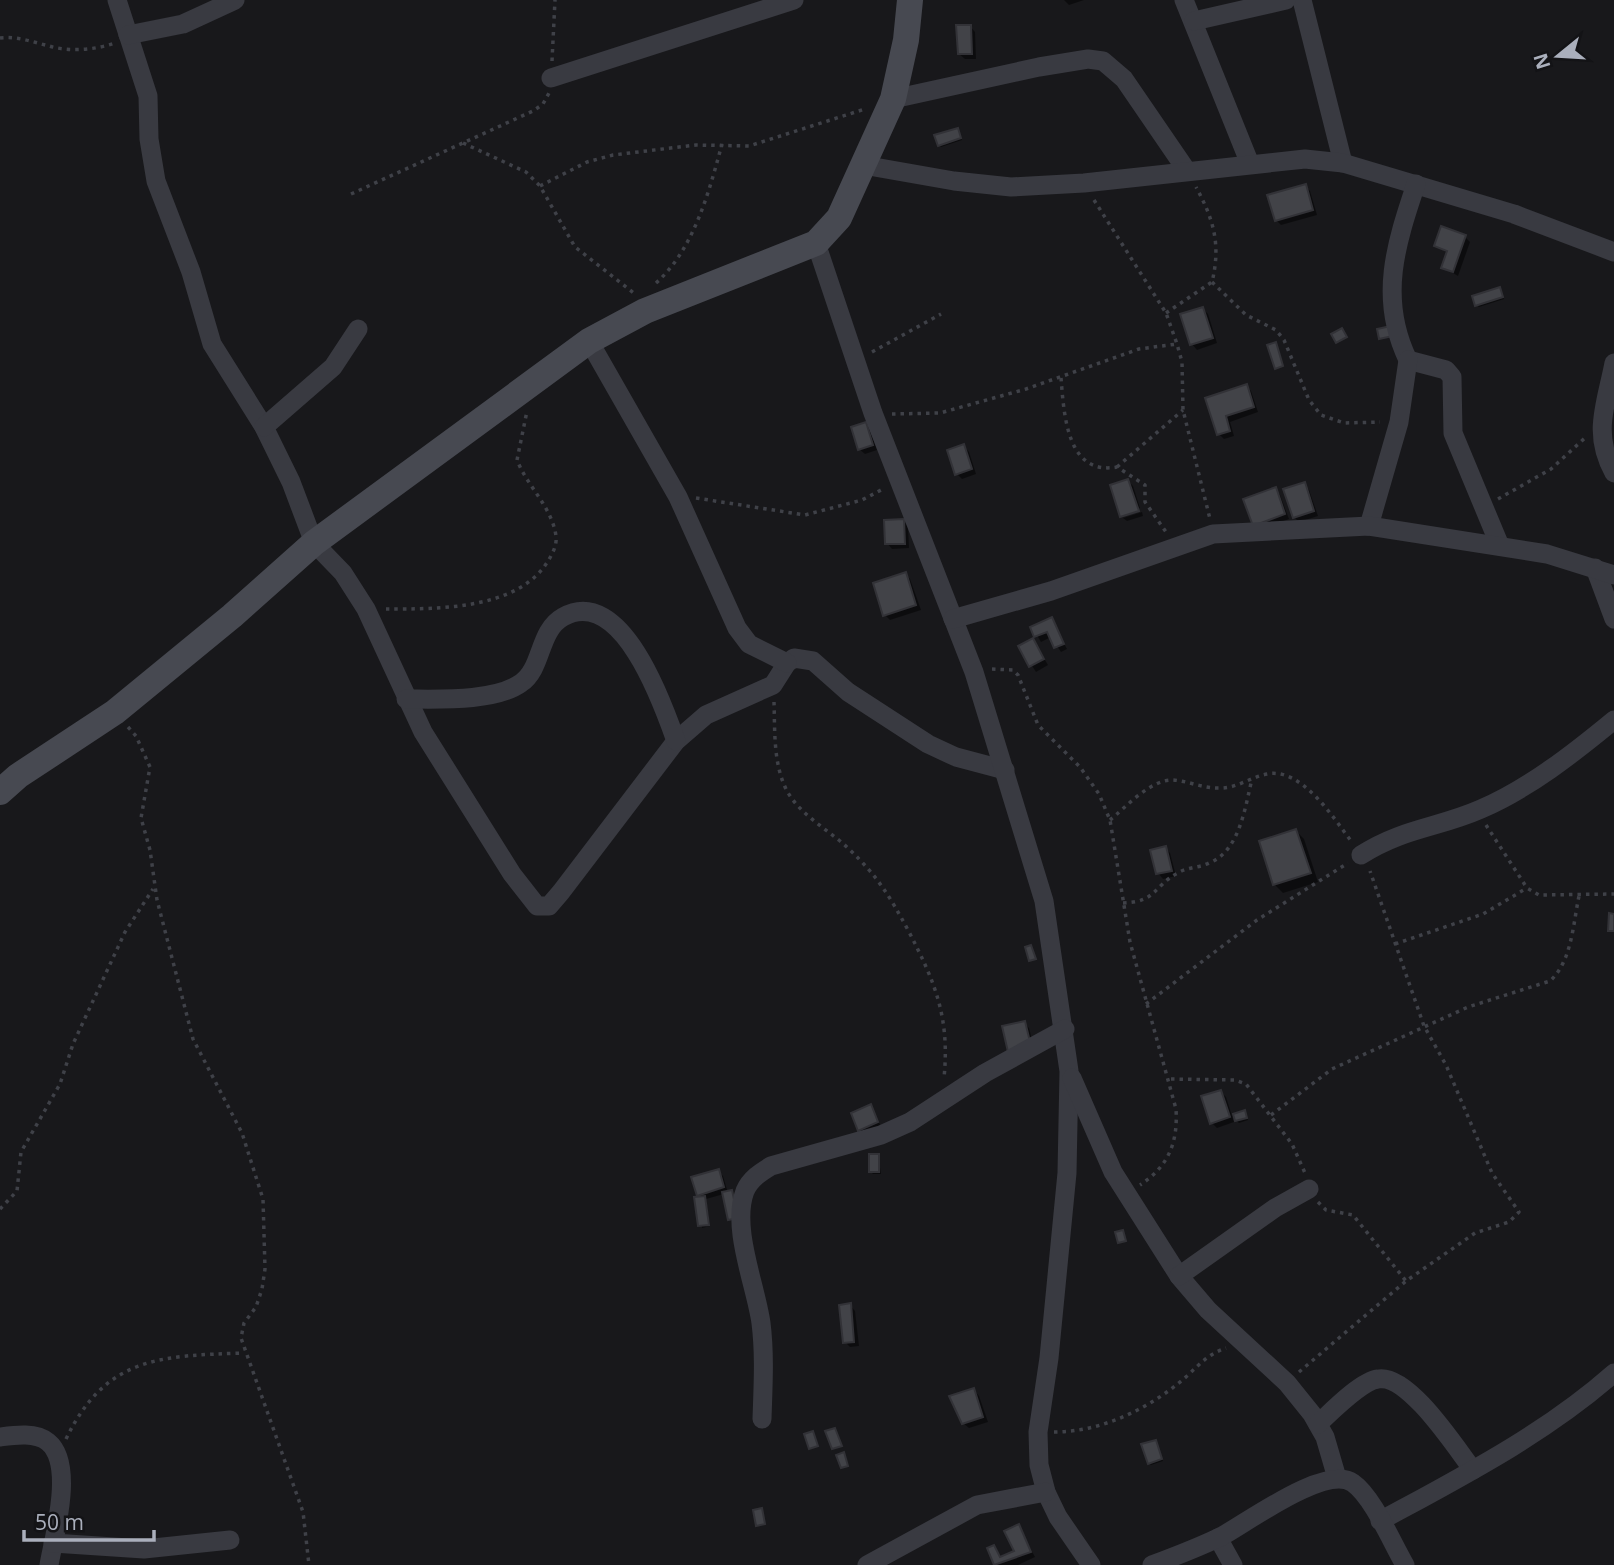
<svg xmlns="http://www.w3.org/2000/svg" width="1614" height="1565" viewBox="0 0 1614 1565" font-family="'Open Sans',sans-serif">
  <rect width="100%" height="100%" fill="#18181b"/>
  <!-- shadow -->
  <g fill="#0007">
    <path d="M1064,0h20l-15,5z"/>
    <path d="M970,26l5,6 1,27h-11l-6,-5z"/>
    <path d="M957,130l5,10 -21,7 -2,-2z"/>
    <path d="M1305,186l5,5 7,24 -36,10 -5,-5z"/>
    <path d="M1465,237l5,5 -12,34 -15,-9 5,-14 -12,-7z"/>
    <path d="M1499,289l5,10 -25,8 -2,-2z"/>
    <path d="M1203,309l5,5 9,29 -20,7 -5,-6 -9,-28z"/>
    <path d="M1246,386l5,5 7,21 -28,10 4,14 -10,3 -5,-5 -12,-35z"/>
    <path d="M865,424l6,6 6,20 -12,4 -6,-5z"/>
    <path d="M964,446l5,6 7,22 -14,5 -5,-5z"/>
    <path d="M1128,481l5,5 7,22 -18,8 -10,-30z"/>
    <path d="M1304,484l5,6 9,26 -19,6 -5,-5z"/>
    <path d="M1275,489l5,6 9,24 -30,11z"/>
    <path d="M1142,512l1,4 -16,5 -4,-3z"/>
    <path d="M903,521l5,5 1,22 -17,1 -5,-6z"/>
    <path d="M905,574l5,5 11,31 -31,10 -5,-5z"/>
    <path d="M1051,619l16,30 -6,3 -10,-15 -10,5 -9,-15z"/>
    <path d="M1033,640l15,25 -12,7 -16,-25z"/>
    <path d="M1296,831l8,8 14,43 -35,11 -8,-8 -14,-43z"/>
    <path d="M1165,848l5,5 6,23 -13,3 -5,-6z"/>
    <path d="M1024,1023l5,5 6,23 -20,5z"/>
    <path d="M1221,1092l5,5 6,19 12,-4 4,8 -9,3 -7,-7 2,6 -17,6 -5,-5z"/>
    <path d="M870,1106l12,22 -17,7 -5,-5z"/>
    <path d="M878,1156l3,18h-8l-2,-2z"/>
    <path d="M718,1171l5,5 5,17 6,1 6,26 -10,-1 -6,-25 -18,5 4,27 -8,2 -1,-30 -3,-3z"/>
    <path d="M850,1305l5,6 4,35 -9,1 -5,-5z"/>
    <path d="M974,1390l5,6 9,26 -19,6 -6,-5z"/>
    <path d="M1155,1441l8,20 -12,4 -2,-2z"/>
    <path d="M1018,1526l17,31 -17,8h-22l-7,-16 5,-2 8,11 14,-6z"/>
  </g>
  <!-- building -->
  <g fill="#424348" stroke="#323237" stroke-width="2">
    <path d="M956,25h15l1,29h-14z"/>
    <path d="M958,128l3,10 -23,8 -4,-11z"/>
    <path d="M1306,184l7,26 -38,11 -8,-26z"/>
    <path d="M1441,226l25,9 -13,37 -12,-4 6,-17 -13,-5z"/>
    <path d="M1500,287l3,10 -28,9 -3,-10z"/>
    <path d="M1203,307l10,31 -23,7 -10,-31z"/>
    <path d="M1391,326l2,10 -14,3 -2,-10z"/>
    <path d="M1342,328l5,9 -11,6 -5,-9z"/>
    <path d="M1276,342l7,24 -8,3 -8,-24z"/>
    <path d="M1247,384l7,23 -28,9 4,15 -13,4 -12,-37z"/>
    <path d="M866,422l7,23 -15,5 -7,-23z"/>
    <path d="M964,444l8,25 -17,6 -8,-25z"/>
    <path d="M1128,479l11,32 -19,6 -10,-32z"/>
    <path d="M1305,482l9,29 -21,7 -10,-29z"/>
    <path d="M1276,487l9,27 -32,12 -10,-27z"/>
    <path d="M904,519l1,25h-20l-1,-24z"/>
    <path d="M906,572l10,33 -33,11 -10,-33z"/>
    <path d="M1052,617l12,27 -10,4 -7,-16 -13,5 -4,-10z"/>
    <path d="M1033,638l11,21 -15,8 -11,-21z"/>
    <path d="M1296,829l15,44 -38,12 -14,-44z"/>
    <path d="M1166,846l6,25 -16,3 -6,-24z"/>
    <path d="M1609,913l5,1v17h-6z"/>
    <path d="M1031,945l5,14 -7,2 -4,-14z"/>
    <path d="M1025,1021l6,25 -23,6 -6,-26z"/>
    <path d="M1221,1090l9,27 -20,7 -9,-28z"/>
    <path d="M871,1104l7,18 -20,9 -7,-18z"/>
    <path d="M1245,1110l2,8 -12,3 -2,-7z"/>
    <rect x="869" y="1154" width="10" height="18"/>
    <path d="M719,1169l5,18 -27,9 -6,-19z"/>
    <path d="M732,1190l6,28 -10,2 -6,-28z"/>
    <path d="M705,1196l4,29 -11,1 -4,-29z"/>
    <path d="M1123,1230l3,11 -8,2 -3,-11z"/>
    <path d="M851,1303l3,39 -11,1 -4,-38z"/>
    <path d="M974,1388l9,29 -21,7 -13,-28z"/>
    <path d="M835,1428l7,18 -10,3 -7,-18z"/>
    <path d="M813,1431l5,15 -9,3 -5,-15z"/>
    <path d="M1156,1440l6,19 -14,5 -7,-20z"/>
    <path d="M844,1452l4,14 -7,2 -5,-13z"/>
    <path d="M762,1508l3,16 -9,2 -3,-16z"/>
    <path d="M1019,1524l12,28 -37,13 -7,-17 7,-3 6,12 14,-6 -10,-20z"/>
  </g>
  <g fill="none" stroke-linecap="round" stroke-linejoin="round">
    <!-- path -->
    <g stroke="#3f4148" stroke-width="3.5" stroke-dasharray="3.5 5" stroke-linecap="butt">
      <path d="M0,38c17,-2 33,4 49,8 20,6 46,4 66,-3"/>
      <path d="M552,61l3,-61"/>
      <path d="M463,143l63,29 14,14 35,61 60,47"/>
      <path d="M540,186l47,-24 26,-7 83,-10 53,1 116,-37"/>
      <path d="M351,194l182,-83 10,-7 6,-11"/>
      <path d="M1094,200l72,113 11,31 5,18 1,48 27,109"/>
      <path d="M1212,282l34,33 30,15 8,10 25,60 12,15 23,8 36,-1"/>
      <path d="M656,283c38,-34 53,-91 66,-139"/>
      <path d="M1166,313l46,-31c9,-37 2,-62 -16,-95"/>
      <path d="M872,352l69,-38"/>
      <path d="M1061,378c3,37 6,98 56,89l28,18v17l21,30"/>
      <path d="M892,414l48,-1 86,-24 113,-40 38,-5"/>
      <path d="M1117,467l66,-57"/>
      <path d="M696,498l109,17 57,-15 23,-12"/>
      <path d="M1498,499l53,-30 35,-32"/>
      <path d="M386,609c52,0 132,1 162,-48 5,-8 9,-16 8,-25 -4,-29 -29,-50 -39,-76l10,-49"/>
      <path d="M992,669l21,1 5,5 20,50 42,42 19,27 11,26 20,122 46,167c2,33 -7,57 -36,76"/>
      <path d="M774,702c1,29 -1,62 13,89 14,25 42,39 62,58 29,28 40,46 59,81 27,52 42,87 36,148"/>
      <path d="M128,727l8,9 14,31 -9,51 9,32 7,50 36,139 49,94 21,66 2,70 -3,20 -6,18 -12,16 -3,15 62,174 6,53"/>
      <path d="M1110,820c16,-13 41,-41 63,-40 16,1 31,9 48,8 16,0 30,-11 46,-14 34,-7 66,43 84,67"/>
      <path d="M1486,825l41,63 12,7 75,-1"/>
      <path d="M1123,903c34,-1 30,-17 55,-30 9,-6 21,-5 31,-10 31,-12 36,-56 43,-84"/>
      <path d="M1395,944l88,-30 44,-26"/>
      <path d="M1146,1004l111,-84 91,-57"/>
      <path d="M1171,1079l64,1 11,4 46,60 13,29"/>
      <path d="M1271,1115l61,-46 136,-62 82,-26c22,-20 23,-57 29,-85"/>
      <path d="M1318,1202l8,8 27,5 53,66"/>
      <path d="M0,1209l17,-18 4,-39 39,-68 13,-40 52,-112 28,-43"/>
      <path d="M1299,1372l107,-91 69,-48 34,-11 10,-10 -27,-39 -46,-108 -22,-39 -54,-155"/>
      <path d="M1054,1432c48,0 97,-24 133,-56 13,-12 21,-22 39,-28"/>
      <path d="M66,1439c40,-83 95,-83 177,-86"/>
    </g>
    <!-- street -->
    <g stroke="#393a41" stroke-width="19">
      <path d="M117,0l31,96 1,43 7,42 35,91 21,72 52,83 27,55 23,61 29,30 23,36 57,123 89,142 25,32h12l12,-14 115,-151 30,-26 67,-30 14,-22 7,-5 19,3 35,31 80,52 28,13 49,13"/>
      <path d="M1184,0l66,164"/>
      <path d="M1302,0l41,163"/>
      <path d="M1194,21l92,-21"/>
      <path d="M128,35l55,-11 52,-24"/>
      <path d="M551,78l243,-78"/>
      <path d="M893,99l146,-32 49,-8 15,2 21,18 63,92"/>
      <path d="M863,165l91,16 57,6 73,-4 221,-24 38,4 171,51 100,38"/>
      <path d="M1416,184c-20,60 -38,114 -8,176l38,10 6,7 1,56 47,113"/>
      <path d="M816,243l57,170 101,259 70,229 25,170 -2,102 -18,185 -11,74 1,33 7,27 12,25 33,48"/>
      <path d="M589,341l89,156 59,131 12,16 38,19"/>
      <path d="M1614,363c-8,42 -22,70 0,110"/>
      <path d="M264,427l69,-60 25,-38"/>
      <path d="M1369,526l30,-104 9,-62"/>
      <path d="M1595,568l19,51"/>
      <path d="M953,619l98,-28 162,-57 156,-8 178,28 67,21"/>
      <path d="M406,699c31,0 89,3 115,-16 22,-15 17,-52 42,-66 58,-33 100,87 113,124"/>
      <path d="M1361,855c42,-27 77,-27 120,-46 47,-20 93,-56 133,-89"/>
      <path d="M1072,1078l41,94 66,104 29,34 79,73 25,31 13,23 12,41"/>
      <path d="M1179,1276l96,-68 34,-19"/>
      <path d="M762,1419c1,-32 3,-64 -1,-96 -5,-37 -30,-95 -16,-132 5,-12 16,-19 26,-25l110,-31 29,-13 75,-49 80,-44"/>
      <path d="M1318,1424c13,-12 43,-43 60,-45 30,-6 78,69 95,91"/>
      <path d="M0,1437c15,-2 36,-5 48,5 27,22 6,94 1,123"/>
      <path d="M1380,1521c81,-44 165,-87 234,-148"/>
      <path d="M1218,1538l15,27"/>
      <path d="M53,1543l91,6 86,-9"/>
      <path d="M867,1565l110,-60 69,-13"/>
      <path d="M1152,1565c24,-9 48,-18 70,-29 26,-14 104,-72 131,-53 20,14 39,60 52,82"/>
    </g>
    <!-- secondary -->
    <path stroke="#474951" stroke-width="26" d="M0,792l18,-16 97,-64 117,-96 82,-73 275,-202 56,-30 171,-68 23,-25 54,-119 13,-59 4,-40"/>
  </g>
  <!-- north arrow -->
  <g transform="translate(1558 56) rotate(252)" stroke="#131316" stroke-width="5" paint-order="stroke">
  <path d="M0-5L12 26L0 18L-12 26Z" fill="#aaafbc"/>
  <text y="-10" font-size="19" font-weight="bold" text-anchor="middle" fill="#aaafbc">N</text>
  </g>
  <!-- scale -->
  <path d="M24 1530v10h130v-10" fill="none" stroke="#aaafbc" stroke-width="3.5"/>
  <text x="35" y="1530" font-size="21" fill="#aaafbc" stroke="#131316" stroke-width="5" paint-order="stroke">50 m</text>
</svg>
